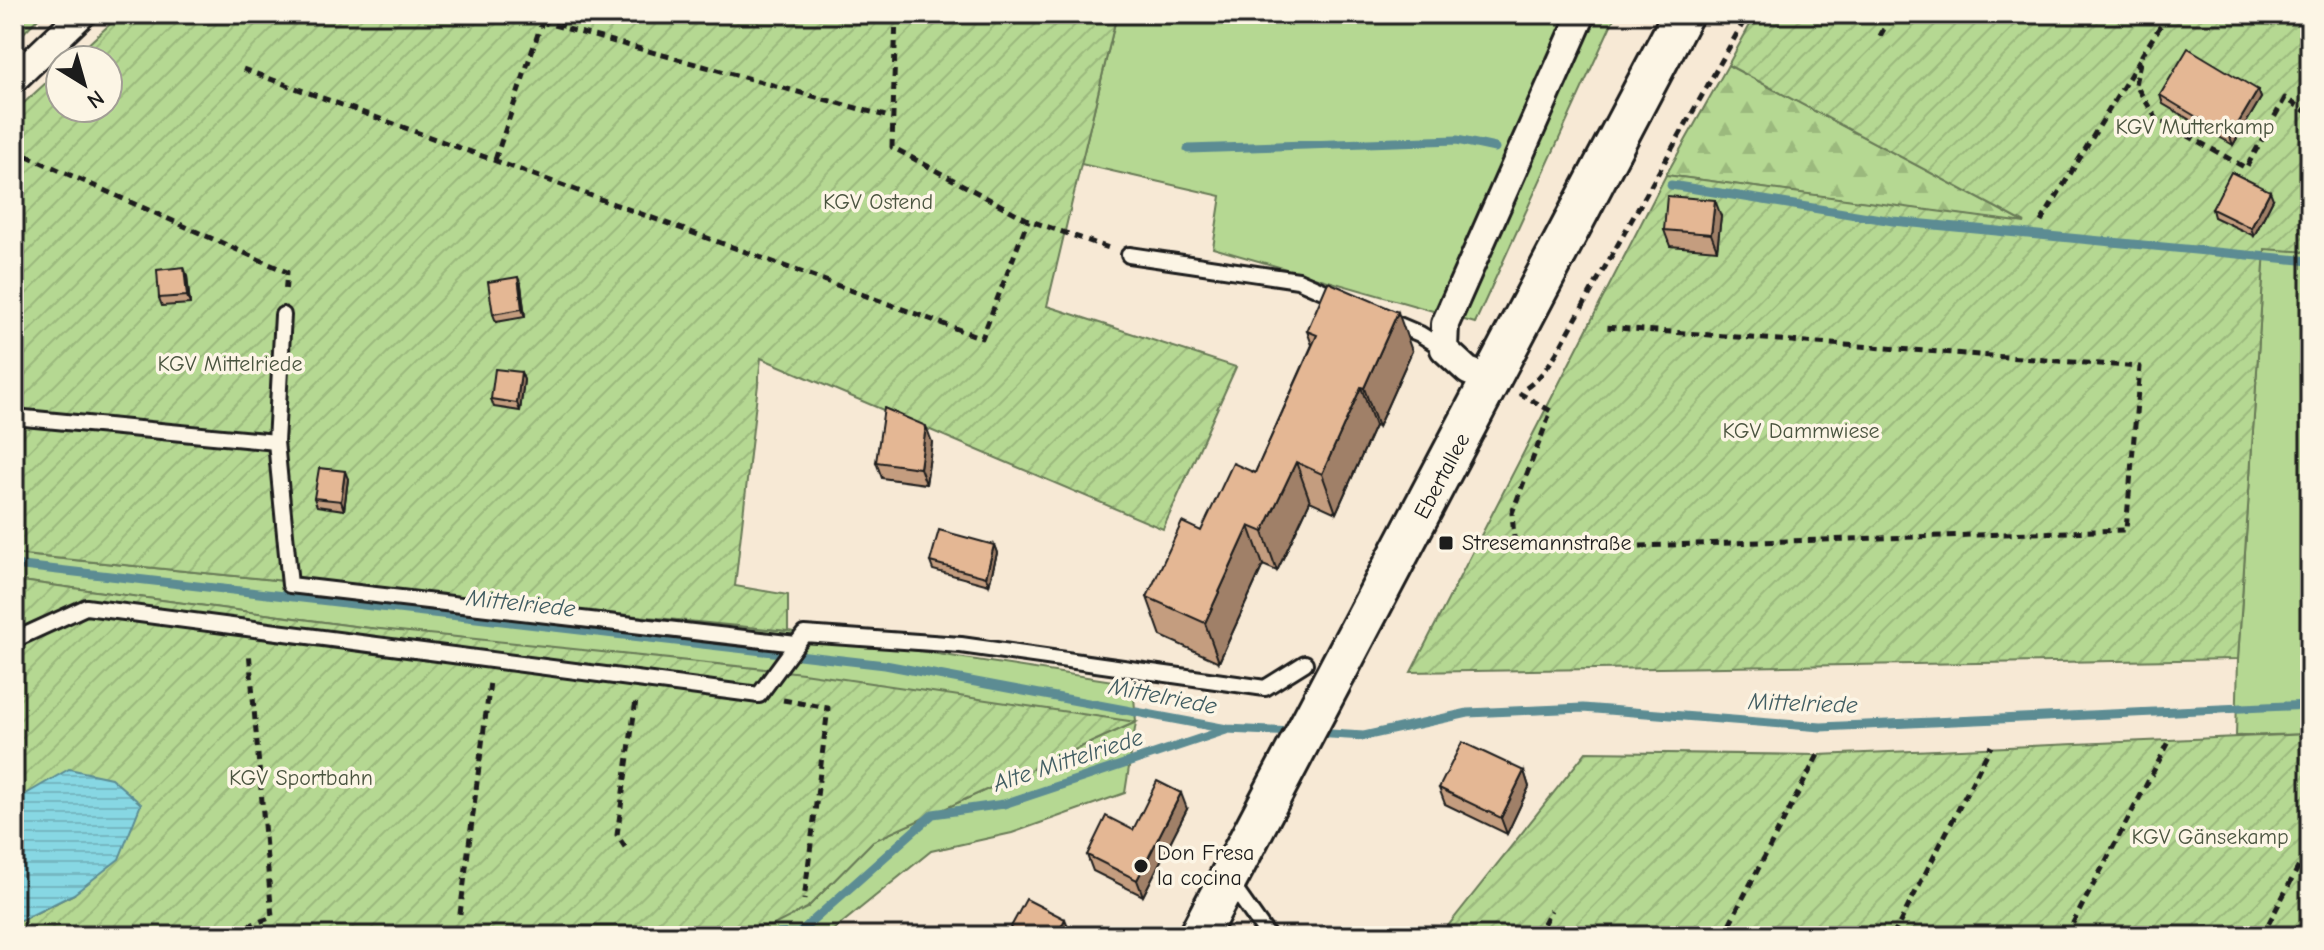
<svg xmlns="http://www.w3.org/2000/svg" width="2324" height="950" viewBox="0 0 2324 950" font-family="'Comic Neue',sans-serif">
  <defs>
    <pattern id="forest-firs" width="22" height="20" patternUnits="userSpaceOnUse" patternTransform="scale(2)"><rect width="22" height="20" fill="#b5d892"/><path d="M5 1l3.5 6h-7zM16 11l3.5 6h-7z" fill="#9bb97d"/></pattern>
    <pattern id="garden-furrows" width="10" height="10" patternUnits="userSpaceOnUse" patternTransform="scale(2)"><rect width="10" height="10" fill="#b5d892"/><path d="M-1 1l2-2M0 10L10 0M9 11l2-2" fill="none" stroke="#9bb97d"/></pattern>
    <pattern id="water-rules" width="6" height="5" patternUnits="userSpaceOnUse" patternTransform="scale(2)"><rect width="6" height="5" fill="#87d7e3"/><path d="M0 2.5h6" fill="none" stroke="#74b8c2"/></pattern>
  </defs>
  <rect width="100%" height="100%" fill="#f7e9d5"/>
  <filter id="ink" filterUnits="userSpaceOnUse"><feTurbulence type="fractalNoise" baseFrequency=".0125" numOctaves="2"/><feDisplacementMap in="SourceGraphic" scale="16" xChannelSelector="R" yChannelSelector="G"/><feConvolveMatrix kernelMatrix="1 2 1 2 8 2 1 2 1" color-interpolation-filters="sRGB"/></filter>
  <g filter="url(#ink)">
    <!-- grass -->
    <g fill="#b5d892" stroke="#687a57" stroke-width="2">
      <path d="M1117,14h422l28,7 20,-7h29l-141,309 -262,-75 8,-52 -140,-32z"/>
      <path d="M2265,248l45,4v482l-74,2 2,-77z"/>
      <path d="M14,554l774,77 345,53 3,38 -11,71 -113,40 -81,18 -105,85h-277l25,-10 233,-18 66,-67 261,-118 -773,-96 -347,-47z"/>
    </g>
    <!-- forest -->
    <path fill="url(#forest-firs)" stroke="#687a57" stroke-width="2" d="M1728,65l300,159 -362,-49z"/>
    <!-- garden -->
    <g fill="url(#garden-furrows)" stroke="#687a57" stroke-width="2">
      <path d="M14,14h28l-28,29z"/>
      <path d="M121,14h996l-70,292 189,61 -73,162 -402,-171 -26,228 53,9v36l-774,-77v-442l46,-42v38h48v-48h-37z"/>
      <path d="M1756,14h554v238l-45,-3 -27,410 -827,13 255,-497 359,48 -297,-158z"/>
      <path d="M14,580l347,47 442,46 333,49 -263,119 -66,67 -35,18h-198l-25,10h-535v-12l60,-30 -60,-93z"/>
      <path d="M2310,734v202h-870l146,-184 232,3z"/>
    </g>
    <!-- water -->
    <path fill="url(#water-rules)" stroke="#5c8c93" stroke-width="2" d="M69,769l42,9 30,26 -22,55 -45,35 -60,30v-123z"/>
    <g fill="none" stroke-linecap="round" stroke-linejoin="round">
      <!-- stream -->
      <g stroke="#5c8c93" stroke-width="9">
        <path d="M1188,149l269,-9 38,8"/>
        <path d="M1671,185l222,36 417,40"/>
        <path d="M14,565l871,100 342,64 68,3"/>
        <path d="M1314,733l50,3 104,-23 115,-5 238,19 489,-22"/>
        <path d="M723,936l76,-3 134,-119 71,-10 222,-74"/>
      </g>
      <defs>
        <g id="service">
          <path d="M1129,255l169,25 41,18"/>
          <path d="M283,315l-7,127 14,143 506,59"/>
          <path d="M1387,320l33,14 24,15"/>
          <path d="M14,417l262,25"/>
          <path d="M14,640l72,-33 673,88 45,-61 157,11 304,43 40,-25"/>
          <path d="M1229,881l39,55"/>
        </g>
        <g id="minor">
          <path d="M14,79l68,-65"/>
          <path d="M1492,380l-24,-9 -24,-22 1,-25 137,-310"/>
        </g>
        <path id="secondary" d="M1198,936l485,-922"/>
      </defs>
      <!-- service casing -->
      <use href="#service" stroke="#1c1c1c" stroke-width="20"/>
      <!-- minor casing -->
      <use href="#minor" stroke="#1c1c1c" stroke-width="32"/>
      <!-- secondary casing -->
      <use href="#secondary" stroke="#1c1c1c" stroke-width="44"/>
      <!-- path -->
      <g stroke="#1c1c1c" stroke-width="5" stroke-dasharray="8 6" stroke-linecap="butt">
        <path d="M513,14l380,104"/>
        <path d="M896,14l-4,133 136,73 81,28"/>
        <path d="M2168,14l-26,41 -7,29 21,34 90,50 39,-70 25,16"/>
        <path d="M561,27l4,-13"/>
        <path d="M1880,36l12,-22"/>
        <path d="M243,69l739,269 46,-118"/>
        <path d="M14,150l273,122 -2,22"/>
        <path d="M495,160l47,-138"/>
        <path d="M2041,222l99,-163"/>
        <path d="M1526,388c23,-15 38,-49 52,-73l170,-301"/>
        <path d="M1519,393l32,18 -39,102 3,37 611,-20 14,-163 -536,-40"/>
        <path d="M783,700l45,8 -24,192"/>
        <path d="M625,847l-8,-12 19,-135"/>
        <path d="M460,914l30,-232"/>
        <path d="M221,936l51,-19 -23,-266"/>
        <path d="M1537,936l14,-26"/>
        <path d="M1723,936l95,-181"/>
        <path d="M1893,936l98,-190"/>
        <path d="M2066,936l104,-196"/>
        <path d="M2262,936l48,-91"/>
      </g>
      <!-- service -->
      <use href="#service" stroke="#fcf5e5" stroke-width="14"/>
      <!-- minor -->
      <use href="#minor" stroke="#fcf5e5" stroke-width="26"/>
      <!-- secondary -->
      <use href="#secondary" stroke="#fcf5e5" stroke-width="38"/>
    </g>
    <!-- wall -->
    <g fill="#c49d7f" stroke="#1c1c1c" stroke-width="2">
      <path d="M2258,90l3,8 -28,47 -70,-41 -3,-9z"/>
      <path d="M2273,199l-19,37 -40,-19 -2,-8z"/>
      <path d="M1721,216l-4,34 -47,-4 -6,-16z"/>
      <path d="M187,276l3,28 -28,2 -3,-8z"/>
      <path d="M521,285l4,32 -29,5 -3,-8z"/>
      <path d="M1307,331l105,20 -34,76 -3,-1 -39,87 -26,-12 -33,70 -14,-6 -44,97 -58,-26 -14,-39 54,-66 54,-58 57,-128z"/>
      <path d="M521,372l3,8 -4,31 -26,-4 -3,-8z"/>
      <path d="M932,442l-6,42 -44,-6 -6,-16z"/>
      <path d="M348,479l-4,31 -27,-4 -3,-8z"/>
      <path d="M994,545l3,8 -8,32 -56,-15 -3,-8z"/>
      <path d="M1524,771l5,16 -22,47 -62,-30 -6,-16z"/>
      <path d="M1187,809l-44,87 -50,-25 -6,-16z"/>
    </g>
    <!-- shaded-wall -->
    <g fill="#a08068" stroke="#1c1c1c" stroke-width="2">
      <path d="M2258,90l3,8 -28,47 -3,-8z"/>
      <path d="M2270,191l3,8 -19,37 -3,-8z"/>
      <path d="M1715,200l6,16 -4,34 -6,-16z"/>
      <path d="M184,267l3,9 3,28 -3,-8z"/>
      <path d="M518,277l3,8 4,32 -3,-8z"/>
      <path d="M1398,312l14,39 -34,76 -14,-39z"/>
      <path d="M521,372l3,8 -4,31 -3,-8z"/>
      <path d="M1361,387l14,39 -39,87 -14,-39z"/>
      <path d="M926,426l6,16 -6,42 -6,-16z"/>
      <path d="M1296,462l14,39 -33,70 -14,-39z"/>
      <path d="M345,471l3,8 -4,31 -3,-9z"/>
      <path d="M1249,526l14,39 -44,97 -14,-39z"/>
      <path d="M994,545l3,8 -8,32 -3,-8z"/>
      <path d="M1524,771l5,16 -22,47 -6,-16z"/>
      <path d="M1181,793l6,16 -44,87 -6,-16z"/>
      <path d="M1065,919l7,17h-15z"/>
    </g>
    <!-- building -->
    <g fill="#e4b794" stroke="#1c1c1c" stroke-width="2">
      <path d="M2188,48l70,42 -28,47 -70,-42z"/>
      <path d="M2231,172l39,19 -19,37 -39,-19z"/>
      <path d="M1667,196l48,4 -4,34 -47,-4z"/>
      <path d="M184,267l3,29 -28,2 -2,-28z"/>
      <path d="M518,277l4,32 -29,5 -5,-32z"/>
      <path d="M1328,282l70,30 -34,76 -3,-1 -39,87 -26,-12 -33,70 -14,-6 -44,97 -58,-26 35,-75 19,9 32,-68 22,10 62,-138 -10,-4z"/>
      <path d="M495,369l26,3 -4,31 -26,-4z"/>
      <path d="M884,408l42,18 -6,42 -44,-6z"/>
      <path d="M319,468l26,3 -4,30 -27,-3z"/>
      <path d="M939,530l55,15 -8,32 -56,-15z"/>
      <path d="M1462,742l62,29 -23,47 -62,-30z"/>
      <path d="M1157,781l24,12 -44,87 -50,-25 19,-39 27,14z"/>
      <path d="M1026,899l39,20 -8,17h-51z"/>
    </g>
  </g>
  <!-- markers -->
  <g fill="#1c1c1c" stroke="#fcf5e5" stroke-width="3">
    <rect x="1438" y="535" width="16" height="16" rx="4"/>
    <circle cx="1141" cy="866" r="8"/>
  </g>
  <g text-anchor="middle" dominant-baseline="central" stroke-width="7" stroke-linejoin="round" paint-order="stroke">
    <!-- park labels -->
    <g font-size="22" fill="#4a543f" stroke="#fcf5e5">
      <text x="2195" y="127">KGV Mutterkamp</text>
      <text x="878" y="202">KGV Ostend</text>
      <text x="230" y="364">KGV Mittelriede</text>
      <text x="1801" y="431">KGV Dammwiese</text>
      <text x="301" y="778">KGV Sportbahn</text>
      <text x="2210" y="837">KGV Gänsekamp</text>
    </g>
    <!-- street labels -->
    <g font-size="22" fill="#1c1c1c" stroke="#fcf5e5">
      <text transform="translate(1442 476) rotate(-62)">Ebertallee</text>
    </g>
    <!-- poi labels -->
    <g font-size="22" fill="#1c1c1c" stroke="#fcf5e5" text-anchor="start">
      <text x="1462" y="543">Stresemannstraße</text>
      <text x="1157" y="853">Don Fresa<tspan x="1157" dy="25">la cocina</tspan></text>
    </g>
    <!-- water labels -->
    <g font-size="24" font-style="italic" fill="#415d62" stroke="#fcf5e5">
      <text transform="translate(521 603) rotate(6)">Mittelriede</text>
      <text transform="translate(1163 696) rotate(11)">Mittelriede</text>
      <text transform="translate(1803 703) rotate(2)">Mittelriede</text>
      <text transform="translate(1068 760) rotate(-18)">Alte Mittelriede</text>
    </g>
  </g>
  <!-- margin -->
  <rect width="2324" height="950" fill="none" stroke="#fcf5e5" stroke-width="48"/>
  <rect x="24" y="24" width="2276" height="902" fill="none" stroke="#1c1c1c" stroke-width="3" filter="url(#ink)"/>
  <!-- north arrow -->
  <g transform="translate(84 84) rotate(143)"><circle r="38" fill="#fcf5e5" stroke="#a29e95" stroke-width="2"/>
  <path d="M0-6L14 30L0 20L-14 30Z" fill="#1c1c1c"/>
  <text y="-12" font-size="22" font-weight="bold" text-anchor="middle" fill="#1c1c1c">N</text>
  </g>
</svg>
